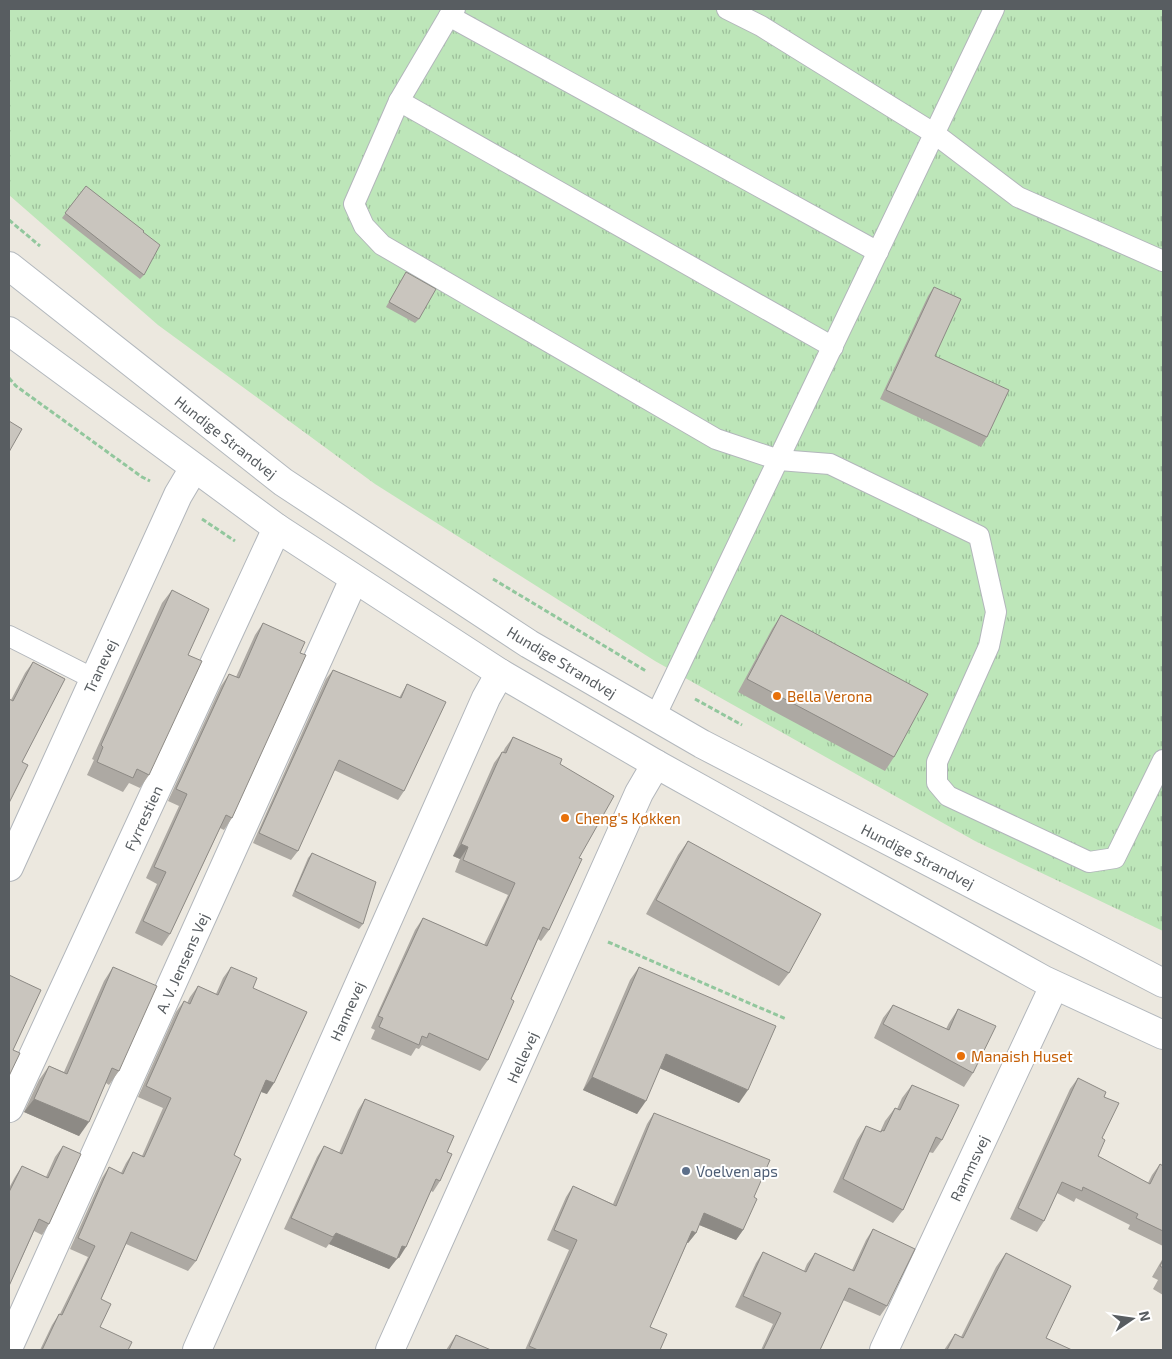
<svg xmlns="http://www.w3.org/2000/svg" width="1172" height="1359" viewBox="0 0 1172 1359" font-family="'Exo 2',sans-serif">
  <defs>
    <pattern id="park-tufts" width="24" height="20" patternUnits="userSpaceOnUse" patternTransform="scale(1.25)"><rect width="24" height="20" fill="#bde6b9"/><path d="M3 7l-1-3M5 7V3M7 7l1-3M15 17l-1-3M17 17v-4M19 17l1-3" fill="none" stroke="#9cbe9a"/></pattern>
  </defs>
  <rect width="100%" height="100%" fill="#ece8df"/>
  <!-- park -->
  <path fill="url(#park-tufts)" d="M9,9h1154v922l-188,-90 -320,-180 -280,-177 -217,-159 -149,-130z"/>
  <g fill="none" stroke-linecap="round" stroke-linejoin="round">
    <defs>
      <g id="lane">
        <path d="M455,9l-6,7 -50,85 -45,103 10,22 18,19 334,194 63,21 51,4 149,72 17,76 -7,34 -52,116v21l11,13 141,66 26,-4 48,-98"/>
        <path d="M727,9l34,17 174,108 83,63 145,64"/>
        <path d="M449,16l429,236"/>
        <path d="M399,101l434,246"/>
        <path d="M9,636l85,43"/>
        <path d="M655,717l339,-708"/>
      </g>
      <g id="street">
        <path d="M9,867l169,-372 16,-27"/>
        <path d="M9,1108l268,-580"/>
        <path d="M9,1346l345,-767"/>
        <path d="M197,1350l289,-652 14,-25"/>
        <path d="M390,1350l249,-557 17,-29"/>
        <path d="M884,1350l170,-364"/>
      </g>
      <g id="secondary">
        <path d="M9,266l274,216 246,162 173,100 461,239"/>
        <path d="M9,331l268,197 223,145 156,91 388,216 119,55"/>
      </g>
    </defs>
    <!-- lane casing -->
    <use href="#lane" stroke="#b2b6bb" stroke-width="22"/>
    <!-- street casing -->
    <use href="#street" stroke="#b2b6bb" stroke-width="30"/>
    <!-- secondary casing -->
    <use href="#secondary" stroke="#b3b8bd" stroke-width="30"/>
    <!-- path -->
    <g stroke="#92c79d" stroke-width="3" stroke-dasharray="5 2.5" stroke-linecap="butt">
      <path d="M9,220l31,26"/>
      <path d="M9,378l7,8 126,91 8,4"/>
      <path d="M202,519l33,22"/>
      <path d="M493,579l153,92"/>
      <path d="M695,699l47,26"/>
      <path d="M608,942l178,77"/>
    </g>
    <!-- lane -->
    <use href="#lane" stroke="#fff" stroke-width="20"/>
    <!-- street -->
    <use href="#street" stroke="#fff" stroke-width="28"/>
    <!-- secondary -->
    <use href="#secondary" stroke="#fff" stroke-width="28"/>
  </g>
  <!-- wall -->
  <g fill="#ada9a3">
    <path d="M86,186l58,89 -4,4 -78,-61z"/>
    <path d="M406,272l13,47 -4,4 -29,-16z"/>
    <path d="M934,287l1,69 52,81 -6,10 -101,-48 48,-103z"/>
    <path d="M172,590l16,65 -39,120 -9,13 -11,-5 -6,9 -36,-17 7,-15 -2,-1 70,-156z"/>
    <path d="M781,615l113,142 -9,14 -147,-79 34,-63z"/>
    <path d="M263,623l37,30 -68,165 -8,12 -4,-2 -50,106 -8,12 -27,-13 22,-49 -11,-6 33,-72 -11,-5 53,-115 8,-12 7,3 19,-42z"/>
    <path d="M33,662l-11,100 -11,-62 14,-27z"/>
    <path d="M333,670l66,28 8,-14 -3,107 -6,9 -64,-30 -36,81 -7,9 -38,-17 73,-164z"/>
    <path d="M513,737l47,27 19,94 -30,72 -8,11 -3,-2 -27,60 -23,61 -8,11 -58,-26 -3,4 -3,-1 -5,8 -40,-17 4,-9 -4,-2 44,-98 8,-12 61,27 24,-50 -53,-23 5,-13 -7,-3 41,-93 8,-11h1l2,-4z"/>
    <path d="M688,841l101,132 -10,13 -133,-72 32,-59z"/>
    <path d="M312,853l51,71 -4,5 -67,-33 16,-38z"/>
    <path d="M113,967l6,104 -10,14 -3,-2 -27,53 -55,-24 15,-32 10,-14 15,6 40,-91z"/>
    <path d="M231,967l22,21 14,106 -6,-2 -27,63 -38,106 -8,10 -62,-27 -25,55 -1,28 28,23h-88l12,-25 7,-11h1l28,-57 -18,-8 32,-71 7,-11 12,6 5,-10 7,-11 9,4 21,-48 -25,-11 38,-85 8,-11 3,2 3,-6 8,-11 18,8 7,-16z"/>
    <path d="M639,967l100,136 -79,-35 -23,46 -54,-24 47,-110z"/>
    <path d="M893,1005l53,24 3,-6 9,-14 15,64 -9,14 -90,-49 9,-20z"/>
    <path d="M1078,1078l26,19 -2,41 -4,18 50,27 4,-8 8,-11 3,2v80l-35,-17 2,-4 -54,-27 -2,4 -17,-9 -13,28 -7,11 -27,-13 60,-130z"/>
    <path d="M912,1085l30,55 -9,13 -4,-1 -26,58 -10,13 -60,-31 24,-52 9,-14 14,6 5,-11 10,-13 2,1 5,-11z"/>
    <path d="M365,1099l82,53 -7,29 -7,11 -2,-1 -32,67 -2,-1 -8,12 -60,-25 -3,4 -42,-19 33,-72 7,-11 15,7 19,-43z"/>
    <path d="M654,1113l100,84 -11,33 -7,10 -37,-15 -3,8 -8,10h-1l-37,84 10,23h-135l44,-100 -22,-10 19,-43 7,-11 40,18 34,-80z"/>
    <path d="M63,1146l-14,78 -7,11 -8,-4 -25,55v-98l6,-11 7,-11 24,11 9,-20z"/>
    <path d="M873,1229l14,77 -7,10 -37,-16 -23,50h-59l12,-26 -38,-17 21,-44 7,-11 41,19 3,-7 8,-11 37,17 14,-30z"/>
    <path d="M1006,1253l40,85 26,12h-128l11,-16 6,3 35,-70z"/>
    <path d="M1163,1258v37l-10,-6 5,-9 -6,-3z"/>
    <path d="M456,1335l35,15h-45z"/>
  </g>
  <!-- shaded-wall -->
  <g fill="#8d8a85">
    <path d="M461,844l7,3 -8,12 -7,-3z"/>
    <path d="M666,1054l82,36 -9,13 -82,-36z"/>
    <path d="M592,1077l54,24 -9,13 -54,-24z"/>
    <path d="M266,1080l8,3 -7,11 -8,-3z"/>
    <path d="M34,1099l55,23 -10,14 -55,-24z"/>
    <path d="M704,1213l39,17 -7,10 -39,-16z"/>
    <path d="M692,1231l4,2 -8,10 -3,-1z"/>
    <path d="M336,1233l61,26 -8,10 -60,-25z"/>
    <path d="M402,1246l4,1 -7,11 -4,-2z"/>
  </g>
  <!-- building -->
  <g fill="#c9c5be" stroke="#8d8a85">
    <path d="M86,186l58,45 -1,1 17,13 -16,30 -79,-62z"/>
    <path d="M406,272l30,17 -17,30 -30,-17z"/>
    <path d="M934,287l27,12 -26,57 74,34 -22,47 -101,-47z"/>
    <path d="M9,421l13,8 -13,23z"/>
    <path d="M172,590l37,19 -21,46 14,6 -53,114 -12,-6 -4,9 -36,-16 6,-15 -2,-2z"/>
    <path d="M781,615l147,79 -34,63 -147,-78z"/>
    <path d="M263,623l42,19 -5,11 6,2 -74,163 -6,-3 -56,119 -27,-13 23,-49 -12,-5 33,-73 -11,-5 53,-115 10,4z"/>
    <path d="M33,662l32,17 -43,83 6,3 -19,38v-104l4,2z"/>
    <path d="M333,670l68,28 6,-14 39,18 -42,89 -65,-31 -41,91 -39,-18z"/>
    <path d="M513,737l49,22 -2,5 54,32 -35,62 3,1 -33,71 -6,-3 -32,72 3,2 -26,59 -59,-27 -2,5 -5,-2 -3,9 -40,-18 4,-9 -5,-2 45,-98 64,28 28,-63 -52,-23 5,-13 -7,-3 41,-92 4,1z"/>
    <path d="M688,841l133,73 -32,59 -133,-73z"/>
    <path d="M312,853l64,29 -13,42 -68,-33z"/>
    <path d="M113,967l44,19 -38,85 -7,-3 -23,54 -55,-23 15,-33 18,8z"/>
    <path d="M231,967l26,11 -4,10 54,24 -33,71 -8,-3 -32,75 7,4 -45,102 -65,-29 -30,67 10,5 -11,23 32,15 -4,8h-86l17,-36 3,1 33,-69 -17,-8 31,-71 14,7 10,-22 11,5 27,-59 -25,-12 38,-85 6,3 8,-18 20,9z"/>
    <path d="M639,967l137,59 -28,64 -82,-36 -20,47 -54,-24z"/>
    <path d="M9,975l32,15 -28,60 7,3 -11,23z"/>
    <path d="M893,1005l56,25 9,-21 38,17 -23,47 -90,-49z"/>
    <path d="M1078,1078l28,14 -2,5 15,6 -17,35 3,2 -7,16 52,28 10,-20 3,2v65l-27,-13 2,-4 -55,-27 -1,4 -20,-9 -18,39 -26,-13z"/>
    <path d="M912,1085l47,20 -17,35 -6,-3 -33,73 -60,-31 23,-53 15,6 1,-2 2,1 11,-23 5,2z"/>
    <path d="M365,1099l89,37 -7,16 5,2 -12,27 -4,-2 -30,68 -4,-1 -5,13 -61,-26 -3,4 -42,-19 33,-72 18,8z"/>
    <path d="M654,1113l116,47 -16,37 3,2 -14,31 -39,-17 -8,20 -4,-2 -42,96 17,7 -7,16h-122l-9,-4 48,-106 -23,-10 19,-44 43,20z"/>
    <path d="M63,1146l18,8 -32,70 -10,-5 -30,67v-94l13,-26 26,12z"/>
    <path d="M873,1229l42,20 -28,57 -38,-18 -29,62h-57l18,-37 -38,-17 20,-44 43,20 9,-19 39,18z"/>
    <path d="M1006,1253l65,33 -25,52 26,12h-125l8,-16 8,4z"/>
    <path d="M1163,1260v8l-3,-2z"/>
    <path d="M456,1335l35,15h-42z"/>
  </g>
  <!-- markers -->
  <g fill="#e8710a" stroke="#fff" stroke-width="2">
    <circle cx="777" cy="696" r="5"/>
    <circle cx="565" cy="818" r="5"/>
    <circle cx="961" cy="1056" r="5"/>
  </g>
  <circle fill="#5c6f8a" stroke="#fff" stroke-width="2" cx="686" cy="1171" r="5"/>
  <g text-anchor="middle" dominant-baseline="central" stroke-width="4" stroke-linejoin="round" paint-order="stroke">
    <!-- street labels -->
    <g font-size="15" fill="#585d61" stroke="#fff">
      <text transform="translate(226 437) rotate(38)">Hundige Strandvej</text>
      <text transform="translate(562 662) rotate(31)">Hundige Strandvej</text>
      <text transform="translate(100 666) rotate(-65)">Tranevej</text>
      <text transform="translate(143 818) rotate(-65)">Fyrrestien</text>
      <text transform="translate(918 856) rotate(27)">Hundige Strandvej</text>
      <text transform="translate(182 963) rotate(-66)">A. V. Jensens Vej</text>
      <text transform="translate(347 1011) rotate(-66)">Hannevej</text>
      <text transform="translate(522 1057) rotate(-66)">Hellevej</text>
      <text transform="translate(969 1168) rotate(-65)">Rammsvej</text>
    </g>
    <!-- food labels -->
    <g font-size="15" fill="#c56008" stroke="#fff" text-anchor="start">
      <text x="787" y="696">Bella Verona</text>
      <text x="575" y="818">Cheng's Køkken</text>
      <text x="971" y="1056">Manaish Huset</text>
    </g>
    <!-- service labels -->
    <g font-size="15" fill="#4e5e75" stroke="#fff" text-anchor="start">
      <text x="696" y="1171">Voelven aps</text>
    </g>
  </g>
  <!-- border -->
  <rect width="1172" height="1359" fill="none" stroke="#585d61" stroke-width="20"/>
  <!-- north arrow -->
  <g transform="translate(1132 1319) rotate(77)" stroke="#ffffff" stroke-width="4" paint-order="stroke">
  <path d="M0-4L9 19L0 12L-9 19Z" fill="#585d61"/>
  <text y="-8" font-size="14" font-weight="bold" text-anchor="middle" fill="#585d61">N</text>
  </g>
</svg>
